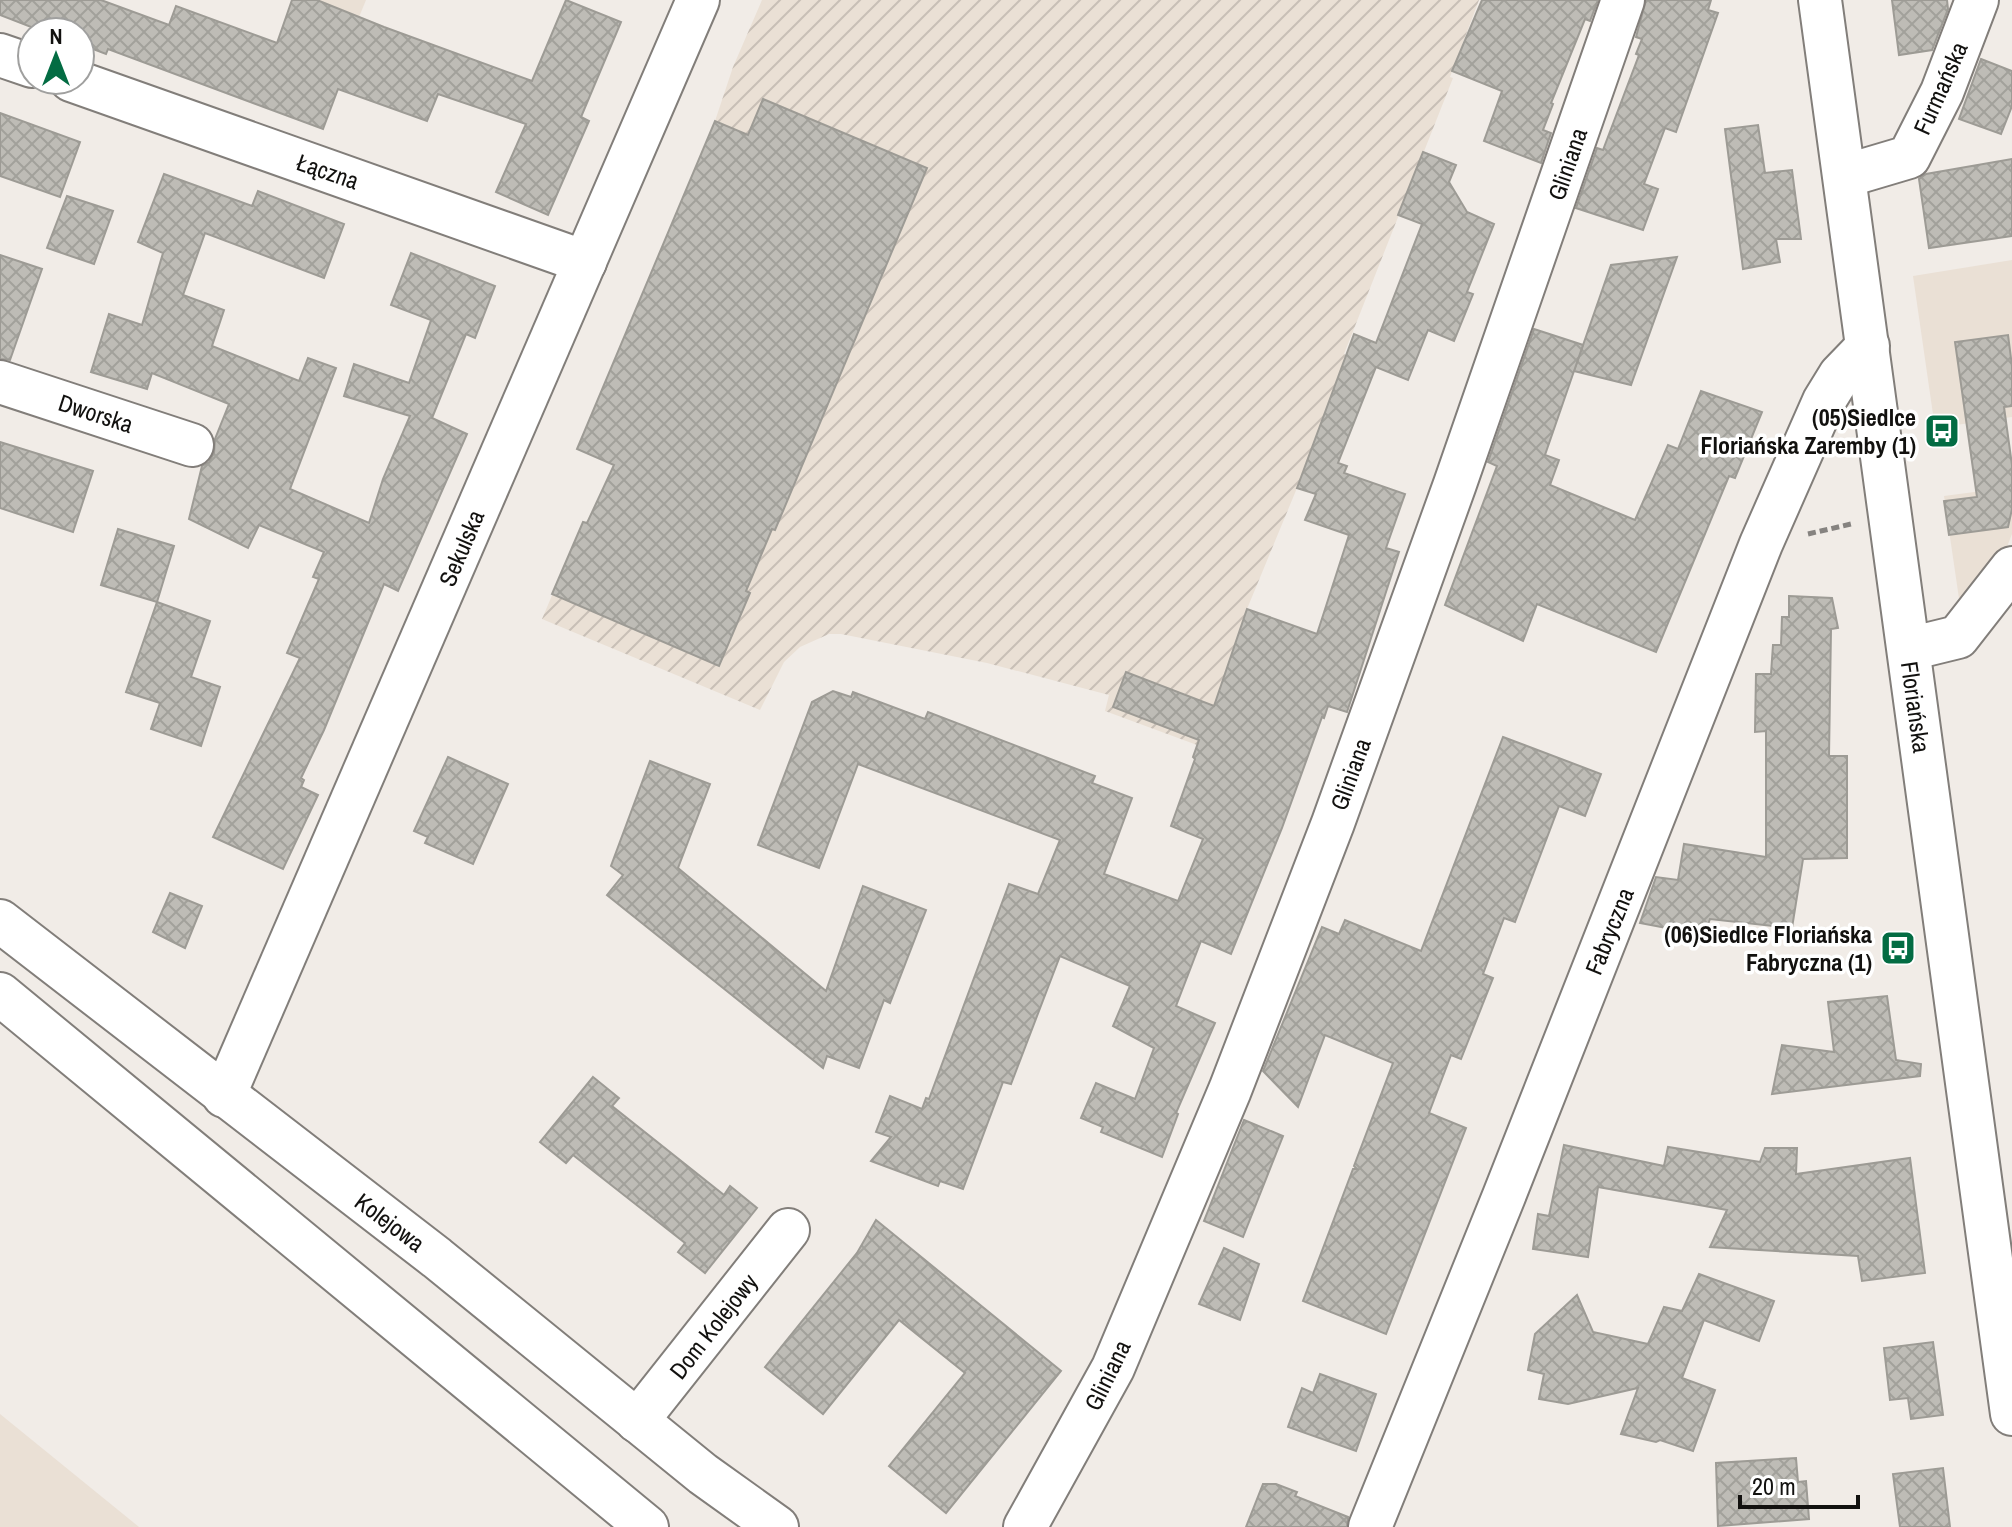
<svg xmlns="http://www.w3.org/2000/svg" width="2012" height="1527" viewBox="0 0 2012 1527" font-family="'Archivo Narrow',sans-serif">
  <defs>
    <pattern id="industrial-furrows" width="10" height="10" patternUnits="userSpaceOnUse" patternTransform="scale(2)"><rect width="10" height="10" fill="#eae0d5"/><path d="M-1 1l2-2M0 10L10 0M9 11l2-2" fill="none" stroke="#c8bfb6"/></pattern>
    <pattern id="building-cross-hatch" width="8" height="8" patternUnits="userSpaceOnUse" patternTransform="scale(2)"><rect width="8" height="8" fill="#bebcb6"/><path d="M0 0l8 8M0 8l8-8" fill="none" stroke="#a2a19b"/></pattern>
  </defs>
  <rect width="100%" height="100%" fill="#f1ece7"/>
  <!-- built -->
  <g fill="#eae0d5">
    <path d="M317,0h49l-7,17z"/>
    <path d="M2012,260v157l-77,11 -22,-152z"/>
    <path d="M2012,487v47l-11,28 -40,50 -17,-116z"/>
    <path d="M0,1414l139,113h-139z"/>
  </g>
  <!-- industrial -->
  <path fill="url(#industrial-furrows)" d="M762,0h717l-29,77 3,1 -109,276 2,1 -49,133 -50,121 -31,91 -19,45 -92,-34 4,-16 -122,-32 -146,-29h-12l-29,13 -16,15 -24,48 -218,-91 41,-97h5l26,-57 -37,-16 138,-328 18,-54z"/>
  <!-- building -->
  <g fill="url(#building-cross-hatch)" stroke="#9d9b95" stroke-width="2">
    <path d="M0,0h101l68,25 7,-19 101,37 15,-43h25l67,27 148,54 34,-81 55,22 -40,95 8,4 -41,94 -52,-23 30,-68 -88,-30 -11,27 -89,-32 -15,40 -215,-80 -2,5 -26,-10v-12h-36l-44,-17z"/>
    <path d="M1482,0h116l-8,21 -5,-2 -34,84 2,1 -10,26 8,3 -10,30 -57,-22 18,-50 -50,-20z"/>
    <path d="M1646,0h65l-3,10 10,3 -42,119 -11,-4 -21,56 14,5 -15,41 -67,-22 21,-60 6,2 36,-95 -3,-1 6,-15 -6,-2z"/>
    <path d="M1892,0h55l1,9 -16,41 -33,5z"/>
    <path d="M1981,59l31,12v35l-11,28 -42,-15z"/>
    <path d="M763,99l164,69 -152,362 -3,-1 -26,62 4,2 -31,73 -167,-72 31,-72 4,1 27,-58 -37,-16 138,-328 33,14z"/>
    <path d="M0,113l80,29 -20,55 -60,-21z"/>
    <path d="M1758,125l7,48 27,-3 9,69h-25l4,23 -37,7 -18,-140z"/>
    <path d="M1423,152l33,13 -7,17 18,30 27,12 -27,68 6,2 -19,47 -26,-11 -20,50 -32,-13 -38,96 9,3 -3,7 61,21 -19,54 13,4 -52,160 -19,-6 -4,12 -2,-1 -40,111 -51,126 -30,-13 -25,65 39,17 -39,90 2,1 -16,43 -61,-25 2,-5 -22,-9 15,-35 39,16 19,-51 -41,-22 17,-40 -70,-30 -49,128 -8,-2 -40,107 -23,-8 -2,5 -67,-25 20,-24 -15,-5 14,-36 32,13 4,-11 3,1 80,-215 29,10 22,-54 -202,-76 -39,104 -61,-23 54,-143 21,-11 18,6 2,-5 72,27 3,-7 167,64 -3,7 40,15 -28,76 74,27 25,-62 -32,-13 24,-67 -2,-2 6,-17 -86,-33 13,-35 88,34 33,-97 70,25 32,-99 -44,-15 11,-26 -19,-6 57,-154 22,9 46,-119 -24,-9z"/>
    <path d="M2012,159v77l-83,12 -10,-69 7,-5z"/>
    <path d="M164,174l88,32 6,-15 86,33 -20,54 -119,-45 -22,62 41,15 -12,36 87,35 9,-23 28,10 -46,121 79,34 14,-44 27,-63 -66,-20 10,-32 55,19 22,-63 -40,-15 20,-52 84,33 -20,52 -9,-4 -34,84 35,16 -69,157 -14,-7 -60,146 -23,48 3,2 -3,7 17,8 -35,74 -70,-32 87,-179 -13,-5 32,-74 -6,-2 11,-25 -65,-27 -11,23 -59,-29 13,-53 7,-4 5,-9 1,-14 14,-35 -77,-31 -5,16 -56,-17 18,-58 33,11 21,-72 -25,-11z"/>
    <path d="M67,196l46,15 -19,53 -47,-16z"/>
    <path d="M0,255l42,14 -32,91 -10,-1z"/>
    <path d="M1677,257l-46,128 -57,-14 37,-106z"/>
    <path d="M1534,329l49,16 -38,110 14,5 -9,25 85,35 33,-75 10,4 23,-58 61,21 -27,66 -6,-2 -73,176 -119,-48 -14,37 -78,-36 52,-139 -9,-4z"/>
    <path d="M2008,335l4,31v40l-8,1 8,58v44l-4,18 -59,8 -5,-34 33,-4 -22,-155z"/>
    <path d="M0,442l93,29 -20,61 -73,-24z"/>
    <path d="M118,529l56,17 -17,56 -56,-17z"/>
    <path d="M1789,596l43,2 6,30 -7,1 -2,127h18v102l-44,1 -11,69 -82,-9 -6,16 -64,-12 16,-46 22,3 6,-36 82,13v-126l-11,1 1,-58h15l2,-29h8l1,-28h7z"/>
    <path d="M157,602l53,19 -19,56 29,10 -19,59 -50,-17 9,-26 -34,-11z"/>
    <path d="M1503,737l98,37 -16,42 -26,-10 -44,116 -11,-4 -21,56 10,4 -32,81 -10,-4 -22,58 37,15 -80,206 -83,-33 50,-132h4l-3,-3 39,-103 -68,-28 -27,72 -35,-36 59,-144 17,7 6,-14 76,31z"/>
    <path d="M448,757l60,27 -35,80 -48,-21 3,-6 -14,-6z"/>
    <path d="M650,761l60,23 -32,84 148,123 37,-105 63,24 -36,93 -6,-3 -25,68 -32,-12 -4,12 -216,-173 16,-20 -12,-9z"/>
    <path d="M170,893l32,13 -17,42 -32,-16z"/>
    <path d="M1887,996l9,64 25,4 -1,12 -148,18 10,-49 52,7 -6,-50z"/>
    <path d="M593,1077l26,21 -7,8 112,89 6,-9 27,22 -52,65 -27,-21 7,-9 -112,-88 -7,8 -26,-21z"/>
    <path d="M1244,1120l39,16 -40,101 -39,-16z"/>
    <path d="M1564,1145l100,21 4,-19 92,15 5,-14h32l-1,26 114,-16 15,115 -63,8 -4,-25 -148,-9 17,-37 -129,-23 -10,70 -55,-8 5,-35 11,2z"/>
    <path d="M876,1220l185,151 -115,142 -57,-47 76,-93 -66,-53 -76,94 -58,-47 92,-114z"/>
    <path d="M1224,1248l35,16 -19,56 -41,-16z"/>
    <path d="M1699,1274l75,27 -15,40 -55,-21 -22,58 33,12 -22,61 -33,-11 -4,2 -35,-8 17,-46 -70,16 -29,-5 5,-25 -16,-4 7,-36 42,-39 16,37 55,12 16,-37 18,4z"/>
    <path d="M1933,1342l10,73 -32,4 -3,-21 -18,2 -6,-52z"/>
    <path d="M1320,1374l56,20 -20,57 -68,-24 14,-39 11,5z"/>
    <path d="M1796,1458l2,24 8,-1 3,38 -91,7 -2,-63z"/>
    <path d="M1943,1468l7,59h-50l-7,-53z"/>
    <path d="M1263,1484h13l21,8 -2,4 53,21 -1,10h-101z"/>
  </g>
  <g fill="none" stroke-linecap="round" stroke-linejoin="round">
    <defs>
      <g id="minor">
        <path d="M1820,0l192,1414"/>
        <path d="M0,55l32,11"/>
        <path d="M71,80l514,182"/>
        <path d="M1845,176l64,-19 33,-65 35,-92"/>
        <path d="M0,382l192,63"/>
        <path d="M1909,649l49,-12 54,-69"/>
        <path d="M0,921l437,337 266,216 74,53"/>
        <path d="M0,994l647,533"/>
        <path d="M224,1096l474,-1096"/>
        <path d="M637,1421l151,-191"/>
        <path d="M1025,1527l88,-159 117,-278 103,-267 122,-339 168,-484"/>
        <path d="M1370,1527l134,-331 257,-652 63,-143 16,-26 28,-29"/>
      </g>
    </defs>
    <!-- minor casing -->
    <use href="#minor" stroke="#827e7a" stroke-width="46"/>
    <!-- path -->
    <path stroke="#868380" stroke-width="5" stroke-dasharray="8 4" stroke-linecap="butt" d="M1808,534l43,-10"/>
    <!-- minor -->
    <use href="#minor" stroke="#fff" stroke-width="42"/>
  </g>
  <!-- icons -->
  <defs>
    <symbol id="bus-square" viewBox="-11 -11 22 22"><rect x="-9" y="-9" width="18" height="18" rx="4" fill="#036c43" stroke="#fff"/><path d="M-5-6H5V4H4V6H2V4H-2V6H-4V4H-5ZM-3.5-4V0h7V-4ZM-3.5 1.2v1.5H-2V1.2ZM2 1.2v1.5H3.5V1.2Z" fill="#fff"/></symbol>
  </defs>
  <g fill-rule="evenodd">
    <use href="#bus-square" x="1922" y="411" width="40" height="40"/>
    <use href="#bus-square" x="1878" y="928" width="40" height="40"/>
  </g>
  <g text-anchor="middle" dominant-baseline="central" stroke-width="7" stroke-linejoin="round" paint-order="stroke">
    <!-- street labels -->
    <g font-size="24" fill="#12110f" stroke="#fff">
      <text transform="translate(1940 88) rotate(-66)">Furmańska</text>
      <text transform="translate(1567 164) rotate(-71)">Gliniana</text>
      <text transform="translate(328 171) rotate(19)">Łączna</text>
      <text transform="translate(96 413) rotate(18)">Dworska</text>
      <text transform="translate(461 548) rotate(-67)">Sekulska</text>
      <text transform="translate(1916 707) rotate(82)">Floriańska</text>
      <text transform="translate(1350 774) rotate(-70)">Gliniana</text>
      <text transform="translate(1609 931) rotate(-68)">Fabryczna</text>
      <text transform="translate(390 1222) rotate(37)">Kolejowa</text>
      <text transform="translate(713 1326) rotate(-52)">Dom Kolejowy</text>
      <text transform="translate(1107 1375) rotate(-64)">Gliniana</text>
    </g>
    <!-- poi labels -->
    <g font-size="24" font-weight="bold" fill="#12110f" stroke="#fff" text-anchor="end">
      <text x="1916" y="417">(05)Siedlce<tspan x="1916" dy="28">Floriańska Zaremby (1)</tspan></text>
      <text x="1872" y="934">(06)Siedlce Floriańska<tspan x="1872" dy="28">Fabryczna (1)</tspan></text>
    </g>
  </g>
  <!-- north arrow -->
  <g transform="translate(56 56)"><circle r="38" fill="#ffffff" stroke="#a0a09f" stroke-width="2"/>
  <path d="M0-6L14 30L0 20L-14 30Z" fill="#036c43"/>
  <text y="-12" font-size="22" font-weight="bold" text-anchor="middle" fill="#12110f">N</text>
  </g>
  <!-- scale -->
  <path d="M1740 1495v12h118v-12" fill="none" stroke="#12110f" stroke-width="4"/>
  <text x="1752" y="1495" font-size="24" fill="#12110f" stroke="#ffffff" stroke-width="6" paint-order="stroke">20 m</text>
</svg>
